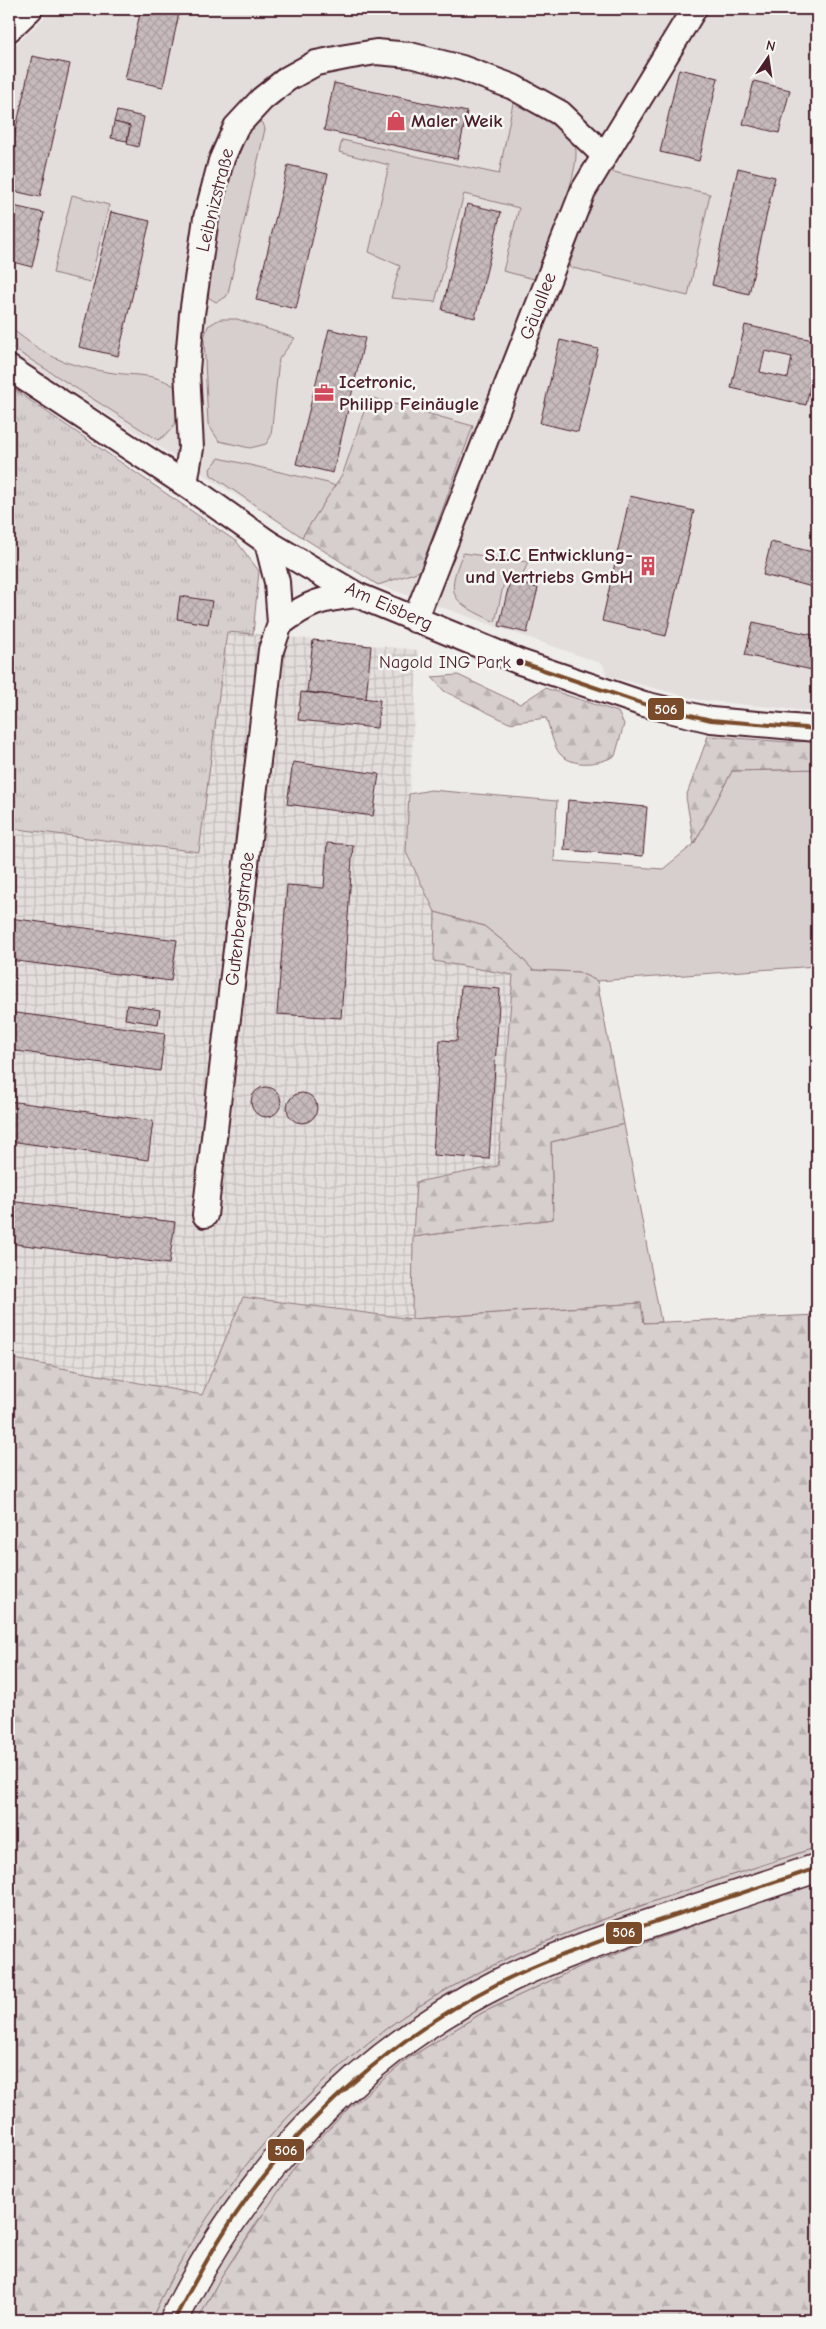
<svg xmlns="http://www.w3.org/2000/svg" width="826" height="2329" viewBox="0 0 826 2329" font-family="'Comic Neue',sans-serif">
  <defs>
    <pattern id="industrial-grid" width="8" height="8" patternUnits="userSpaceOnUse" patternTransform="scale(1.25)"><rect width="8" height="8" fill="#e3dedc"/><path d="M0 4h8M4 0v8" fill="none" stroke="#c4bebd"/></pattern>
    <pattern id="forest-firs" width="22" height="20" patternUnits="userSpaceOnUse" patternTransform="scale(1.25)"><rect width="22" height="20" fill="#d7cfce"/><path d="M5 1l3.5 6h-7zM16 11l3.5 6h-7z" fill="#bab1b1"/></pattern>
    <pattern id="park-tufts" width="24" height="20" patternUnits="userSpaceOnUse" patternTransform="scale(1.25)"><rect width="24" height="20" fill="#d7cfce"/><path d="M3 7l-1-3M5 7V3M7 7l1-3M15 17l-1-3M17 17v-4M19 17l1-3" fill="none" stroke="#bab1b1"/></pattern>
    <pattern id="building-cross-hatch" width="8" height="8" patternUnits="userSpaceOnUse" patternTransform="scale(1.25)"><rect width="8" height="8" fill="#c6babb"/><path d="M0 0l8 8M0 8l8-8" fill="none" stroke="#ac9fa1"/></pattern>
  </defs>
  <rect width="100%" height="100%" fill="#efedea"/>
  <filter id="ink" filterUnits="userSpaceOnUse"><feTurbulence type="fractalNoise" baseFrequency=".02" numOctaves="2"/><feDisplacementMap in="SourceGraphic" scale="10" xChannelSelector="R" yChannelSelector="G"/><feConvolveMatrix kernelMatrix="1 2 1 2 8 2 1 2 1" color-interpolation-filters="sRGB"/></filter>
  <g filter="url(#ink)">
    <!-- built -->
    <path fill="#e3dedc" d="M53,9h764v703l-117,-12 -93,-24 -4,-12 -225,-79 -369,-233v-301z"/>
    <!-- industrial -->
    <path fill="url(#industrial-grid)" d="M227,631l191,19 -12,202 29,60 -1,49 79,13 -15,192 -82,16 -4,137 -169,-22 -41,98 -193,-37v-530l190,24z"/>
    <!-- grass -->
    <g fill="#d7cfce" stroke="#90777c">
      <path d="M514,98c18,9 48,25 59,42 15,22 -29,113 -39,139l-31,-8 16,-63 -55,-14 -29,108 -44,-4 9,-32 -31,-14 20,-87 -50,-13 3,-12 157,34z"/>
      <path d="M256,121l7,2 2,6 -37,164 -2,4 -10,5 -8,-5c-2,-40 11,-95 23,-133 5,-14 14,-28 21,-41z"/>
      <path d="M609,171l101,23 -22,102 -119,-29 22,-65z"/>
      <path d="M72,195l37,10 -19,77 -37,-9z"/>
      <path d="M220,319h17l58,19 -16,21 -8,77 -5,8 -16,4 -31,-7 -11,-17 -4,-86 4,-12z"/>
      <path d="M9,327c19,14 39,31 63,37 14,4 28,7 42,9 24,3 42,0 63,15 4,23 3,39 -19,52l-149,-94z"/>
      <path d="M219,458l109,25 7,3 -33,51 -91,-62 -1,-6z"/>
      <path d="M463,553l65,9 -7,17 -16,-1 -10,44c-41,-20 -52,-23 -32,-69z"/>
      <path d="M817,769v197l-220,15 -19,-9 -45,-2 -20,-21 -29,-23 -49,-14 -29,-60 3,-58 22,-4 126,11 -3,60 109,8 31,-25 38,-73z"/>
      <path d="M624,1124l37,198 -17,1 -4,-20 -228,16 1,-82 140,-18 -2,-77z"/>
      <path d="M817,1847v35l-231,82 -104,49 -73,45 -151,162 -37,57 -23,43h-47c51,-115 135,-215 236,-292 39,-29 85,-53 129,-74 18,-8 37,-15 55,-22 81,-32 164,-58 246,-85z"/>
    </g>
    <!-- forest -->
    <g fill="url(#forest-firs)" stroke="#90777c">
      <path d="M369,397l104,29 -53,145 -42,14 -76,-48 41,-64z"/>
      <path d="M458,675l62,29 25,-16 73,24 6,12 -9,32c-16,8 -41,12 -55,-2 -7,-8 -10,-26 -14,-36l-37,5 -65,-32 -12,-14z"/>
      <path d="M708,736l80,6 29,-1v28l-85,2 -38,73 -8,-47z"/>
      <path d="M435,912l49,14 29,23 20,21 45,2 19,9 27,143 -73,18 2,77 -140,18 3,-55 82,-16 15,-191 -79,-14z"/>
      <path d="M243,1297l169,22 229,-16 3,20 173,-8v532c-81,27 -162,52 -242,83 -19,8 -40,15 -59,24 -44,21 -90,45 -129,74 -101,77 -185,177 -236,292h-142v-962l193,37z"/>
      <path d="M817,1882v438h-619l23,-43 80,-119 47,-49 61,-51 73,-45 104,-49z"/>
    </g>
    <!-- park -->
    <path fill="url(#park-tufts)" stroke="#90777c" d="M9,386l228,156 22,29 -6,63 -26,-2 -28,220 -190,-24z"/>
    <!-- building -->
    <g fill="url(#building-cross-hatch)" stroke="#4a1f2b" fill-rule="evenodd">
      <path d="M141,9h39l-17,78 -38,-8z"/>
      <path d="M32,56l38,8 -30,133 -31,-7v-30z"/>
      <path d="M679,69l39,9 -19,83 -39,-9z"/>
      <path d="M754,81l36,9 -11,43 -36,-9z"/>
      <path d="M334,83l133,29 -10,47 -133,-29z"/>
      <path d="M117,111l27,6 -6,30 -11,-3 3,-18 -16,-4z"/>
      <path d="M114,122l16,4 -3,15 -16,-3z"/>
      <path d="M288,165l40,9 -32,135 -40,-9z"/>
      <path d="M738,168l37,9 -26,117 -37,-9z"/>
      <path d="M467,204l34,8 -26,106 -33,-8z"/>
      <path d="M9,205l35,8 -12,54 -23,-6z"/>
      <path d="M111,212l39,9 -32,135 -39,-9z"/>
      <path d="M745,325l72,16v13l-11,51 -75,-17zM765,351l27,6 -4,21 -28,-6z"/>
      <path d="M329,329l36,9 -32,135 -37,-9z"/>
      <path d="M560,340l38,9 -20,83 -38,-9z"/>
      <path d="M630,496l64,15 -28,125 -64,-15z"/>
      <path d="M771,542l46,11v35l-54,-13z"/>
      <path d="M510,581l28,7 -11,45 -28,-7z"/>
      <path d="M180,596l32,5 -4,23 -31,-5z"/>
      <path d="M753,622l64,14v13l-5,21 -67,-15z"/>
      <path d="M313,640l58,6 -5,53 -59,-7z"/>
      <path d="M301,692l79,8 -3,28 -79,-8z"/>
      <path d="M293,762l86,12 -6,42 -86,-12z"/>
      <path d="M568,800l79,7 -4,49 -79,-6z"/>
      <path d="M327,843l26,2 -12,173 -64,-4 10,-129 37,3z"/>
      <path d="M9,918l168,22 -6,41 -162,-21z"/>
      <path d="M461,986l39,3 -11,170 -56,-4 7,-115 17,1z"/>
      <path d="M127,1005l33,5 -2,14 -33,-5z"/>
      <path d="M9,1012l156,21 -5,38 -151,-21z"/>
      <circle cx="266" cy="1102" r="15"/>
      <circle cx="302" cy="1108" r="15"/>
      <path d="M9,1101l144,20 -5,39 -139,-19z"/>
      <path d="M9,1201l166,21 -6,42 -160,-21z"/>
    </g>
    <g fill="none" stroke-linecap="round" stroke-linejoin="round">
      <defs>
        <g id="minor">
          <path d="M9,29l21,-20"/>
          <path d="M9,368l176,116 82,58 90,53 163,67 124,42 67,16 106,9"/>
          <path d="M185,484l6,-36 -4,-78 5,-56 14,-96 15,-57 15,-34 26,-28 25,-20 29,-16 30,-6 30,-5 34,3 52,13 51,19 47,26 44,42"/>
          <path d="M415,620l168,-429 111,-182"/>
          <path d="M280,624c29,-22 41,-25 77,-29"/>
          <path d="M205,1215l66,-565 9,-26 -3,-42 -10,-40"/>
        </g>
        <path id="major" d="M174,2320c69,-143 184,-267 327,-338 47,-23 96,-40 145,-57 57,-19 114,-38 171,-57"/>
      </defs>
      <!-- minor casing -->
      <use href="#minor" stroke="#4a1f2b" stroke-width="28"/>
      <!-- major casing -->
      <use href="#major" stroke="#4a1f2b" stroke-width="31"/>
      <!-- minor -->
      <use href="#minor" stroke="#f6f6f2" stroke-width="24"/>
      <!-- major -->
      <use href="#major" stroke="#f6f6f2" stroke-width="28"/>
      <defs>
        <g id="bus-1">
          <path d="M520,662l124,42 67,16 106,9"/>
          <path d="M174,2320c19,-35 37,-70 60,-103 67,-99 161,-181 267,-235 42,-21 86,-36 130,-52 61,-21 124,-41 186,-62"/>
        </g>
      </defs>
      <!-- bus-1 casing -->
      <use href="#bus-1" stroke="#f6f6f2" stroke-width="8"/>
      <!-- bus-1 -->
      <use href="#bus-1" stroke="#7a4b2a" stroke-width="4"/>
    </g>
  </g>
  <!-- icons -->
  <defs>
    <symbol id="shop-bare" viewBox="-9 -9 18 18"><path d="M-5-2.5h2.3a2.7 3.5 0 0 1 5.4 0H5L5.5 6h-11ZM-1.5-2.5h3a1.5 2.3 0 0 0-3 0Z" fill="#d1495b" stroke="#f6f6f2" stroke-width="2.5" paint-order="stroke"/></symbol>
    <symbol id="office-bare" viewBox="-9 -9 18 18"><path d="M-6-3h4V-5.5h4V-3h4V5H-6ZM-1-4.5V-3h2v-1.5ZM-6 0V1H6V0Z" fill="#d1495b" stroke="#f6f6f2" stroke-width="2.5" paint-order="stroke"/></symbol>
    <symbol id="building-bare" viewBox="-9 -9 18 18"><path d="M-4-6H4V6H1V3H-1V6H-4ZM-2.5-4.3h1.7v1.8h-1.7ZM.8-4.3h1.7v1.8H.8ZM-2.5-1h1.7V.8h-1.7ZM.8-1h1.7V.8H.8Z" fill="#d1495b" stroke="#f6f6f2" stroke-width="2.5" paint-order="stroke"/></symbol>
  </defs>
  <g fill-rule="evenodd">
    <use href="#shop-bare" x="382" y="107" width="28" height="28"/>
    <use href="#office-bare" x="310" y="379" width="28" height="28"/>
    <use href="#building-bare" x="634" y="552" width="28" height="28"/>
  </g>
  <!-- markers -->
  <circle fill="#4a1f2b" stroke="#f6f6f2" stroke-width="2" cx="520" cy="662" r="4.5"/>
  <g text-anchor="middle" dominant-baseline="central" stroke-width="5" stroke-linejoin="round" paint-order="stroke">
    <!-- bus labels -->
    <g font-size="18" fill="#4a1f2b" stroke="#f6f6f2" text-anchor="end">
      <text x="511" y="662">Nagold ING Park</text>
    </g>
    <!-- poi labels -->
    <g font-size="19" font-weight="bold" fill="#4a1f2b" stroke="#f6f6f2" text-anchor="start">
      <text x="411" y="121">Maler Weik</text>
      <text x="339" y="382">Icetronic,<tspan x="339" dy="22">Philipp Feinäugle</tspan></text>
      <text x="633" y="555" text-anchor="end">S.I.C Entwicklung-<tspan x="633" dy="22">und Vertriebs GmbH</tspan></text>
    </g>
    <!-- street labels -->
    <g font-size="19" fill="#4a1f2b" stroke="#f6f6f2">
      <text transform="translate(215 200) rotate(-76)">Leibnizstraße</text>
      <text transform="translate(538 306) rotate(-69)">Gäuallee</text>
      <text transform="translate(389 606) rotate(24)">Am Eisberg</text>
      <text transform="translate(240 919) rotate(-83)">Gutenbergstraße</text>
    </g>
  </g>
  <g stroke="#f6f6f2" stroke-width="2">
    <rect x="647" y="697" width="38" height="24" rx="5" fill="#7a4b2a"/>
    <rect x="605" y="1921" width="38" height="24" rx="5" fill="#7a4b2a"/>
    <rect x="267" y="2138" width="38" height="24" rx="5" fill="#7a4b2a"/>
  </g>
  <g font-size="14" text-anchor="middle" font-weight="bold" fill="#fff">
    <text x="666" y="714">506</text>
    <text x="624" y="1937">506</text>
    <text x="286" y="2155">506</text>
  </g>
  <!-- margin -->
  <rect width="826" height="2329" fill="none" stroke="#f6f6f2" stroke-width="30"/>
  <rect x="15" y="15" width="796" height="2299" fill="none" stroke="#4a1f2b" stroke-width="2" filter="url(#ink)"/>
  <!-- north arrow -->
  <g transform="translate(768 58) rotate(13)" stroke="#f6f6f2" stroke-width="4" paint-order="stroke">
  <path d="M0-4L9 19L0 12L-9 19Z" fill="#4a1f2b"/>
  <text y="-8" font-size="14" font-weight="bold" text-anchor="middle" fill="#4a1f2b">N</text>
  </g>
</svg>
